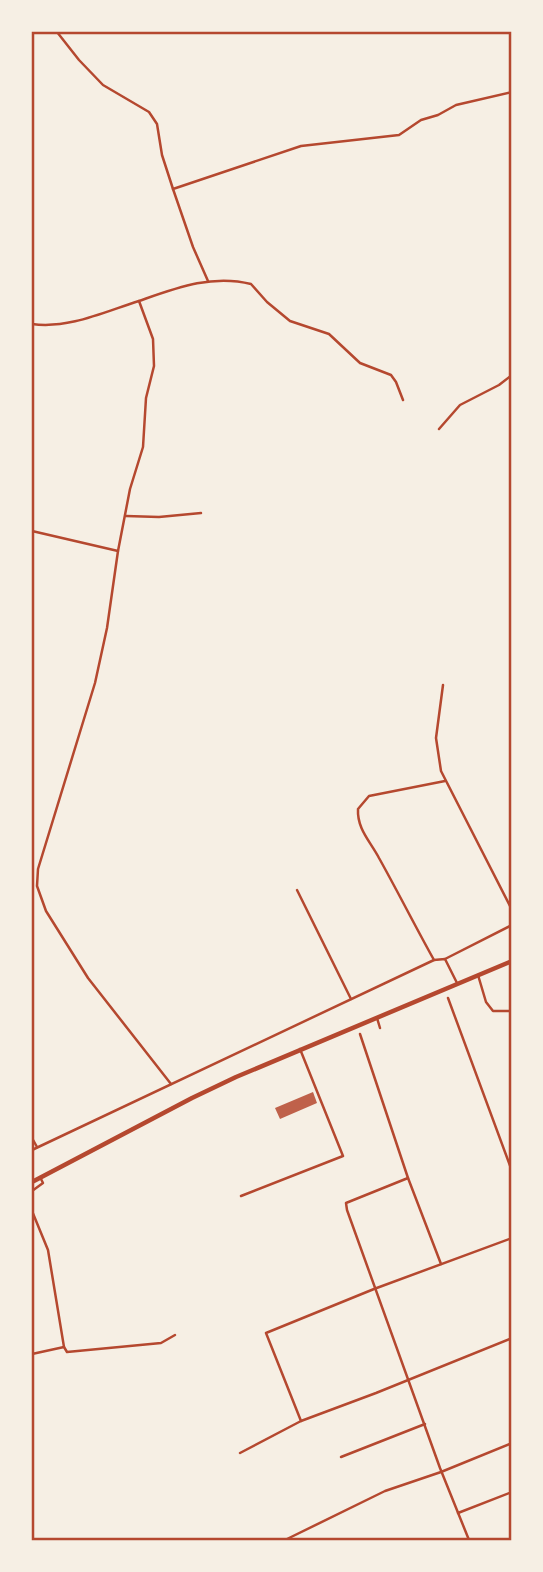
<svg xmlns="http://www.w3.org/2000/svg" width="543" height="1572" viewBox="0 0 543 1572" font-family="Poppins,sans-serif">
  <rect width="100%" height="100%" fill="#f6efe4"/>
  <!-- building -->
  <path fill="#bf614a" d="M313,1092l4,11 -37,16 -5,-11z"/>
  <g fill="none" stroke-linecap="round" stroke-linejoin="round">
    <!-- minor -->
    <g stroke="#b5482f" stroke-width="2.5">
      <path d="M57,32l22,28 24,25 46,27 8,12 5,31 11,34"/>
      <path d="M208,281l-15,-34 -20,-58 128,-43 98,-11 22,-15 17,-5 18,-10 56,-13"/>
      <path d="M32,324c37,5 72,-12 107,-23"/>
      <path d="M439,429l21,-24 39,-20 13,-10"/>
      <path d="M126,516l33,1 42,-4"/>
      <path d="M32,531l86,20"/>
      <path d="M443,685l-7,53 5,33 71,139"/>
      <path d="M297,890l54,109"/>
      <path d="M445,959l67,-34"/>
      <path d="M434,960c-19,-34 -36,-68 -55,-102 -9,-17 -22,-29 -21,-49l11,-13 76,-15"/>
      <path d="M478,975l8,27 7,9h19"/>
      <path d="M448,998l64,173"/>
      <path d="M377,1018l3,10"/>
      <path d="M360,1034l48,144 33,86"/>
      <path d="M171,1084l-83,-106 -42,-67 -9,-25 1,-17 57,-186 12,-55 11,-77 12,-62 13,-42 3,-49 8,-32 -1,-27 -14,-38c37,-13 73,-27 112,-17l16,18 23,19 39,13 31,29 31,12 5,7 7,18"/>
      <path d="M32,1138l5,9"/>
      <path d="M32,1150l402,-190 11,-1 12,24"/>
      <path d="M408,1178l-62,25 1,7 93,258 29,72"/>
      <path d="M32,1191l11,-8 -3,-6"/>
      <path d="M241,1196l102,-40 -43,-107"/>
      <path d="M32,1211l16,39 16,97 3,5 94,-9 14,-8"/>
      <path d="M32,1354l32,-7"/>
      <path d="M301,1421l-35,-88 108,-44 138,-51"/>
      <path d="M240,1453l61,-32 75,-28 136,-55"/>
      <path d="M341,1457l84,-33"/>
      <path d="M458,1513l54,-21"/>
      <path d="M285,1540l100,-49 56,-19 71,-29"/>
    </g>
    <!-- trunk -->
    <path stroke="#b5482f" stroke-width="4.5" d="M32,1182l160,-84 44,-21 276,-116"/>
  </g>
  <!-- border -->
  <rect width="543" height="1572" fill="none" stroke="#f6efe4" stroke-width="66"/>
  <rect x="33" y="33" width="477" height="1506" fill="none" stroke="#b5482f" stroke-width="2.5"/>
</svg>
